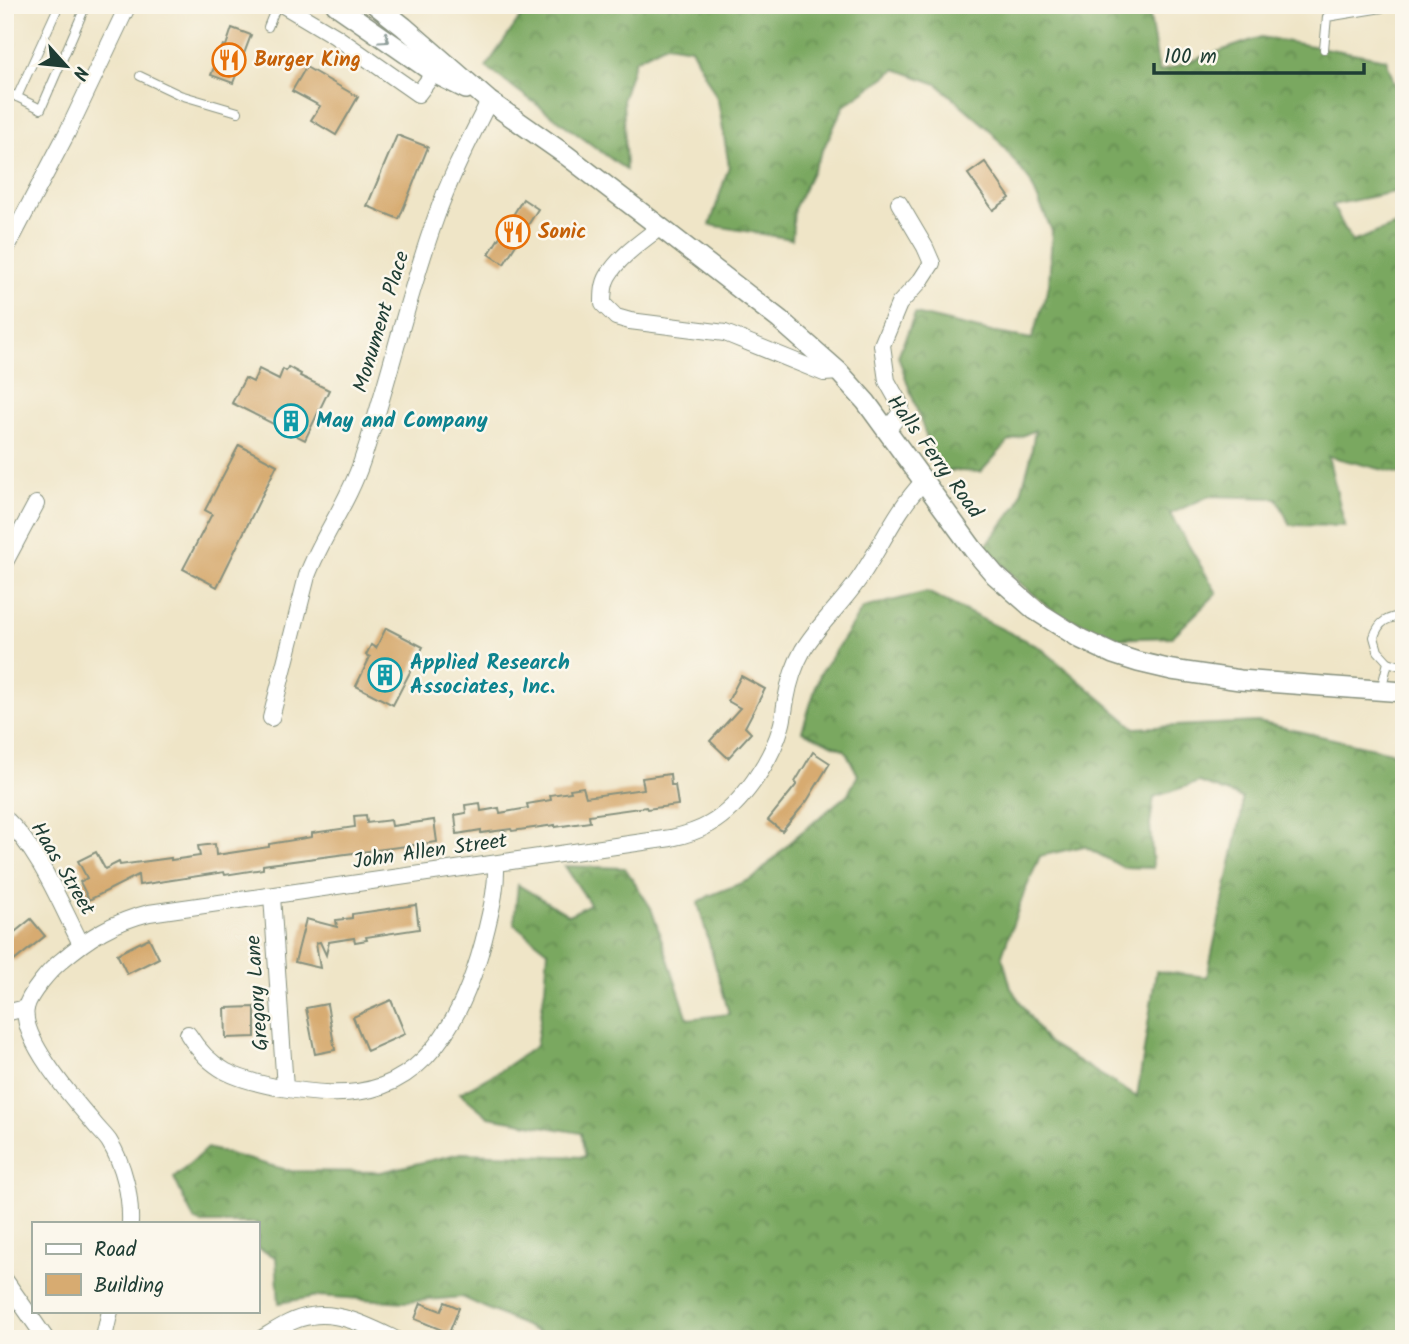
<svg xmlns="http://www.w3.org/2000/svg" width="1409" height="1344" viewBox="0 0 1409 1344" font-family="Kalam,sans-serif">
  <defs>
    <pattern id="forest-crowns" width="20" height="18" patternUnits="userSpaceOnUse" patternTransform="scale(1.75)"><rect width="20" height="18" fill="#7aa860"/><path d="M2 6a3 3 0 1 1 6 0M12 15a3 3 0 1 1 6 0" fill="none" stroke="#638a50"/></pattern>
  </defs>
  <rect width="100%" height="100%" fill="#fbf7ec"/>
  <filter id="ink" filterUnits="userSpaceOnUse"><feTurbulence type="fractalNoise" baseFrequency=".0143" numOctaves="2"/><feDisplacementMap in="SourceGraphic" scale="14" xChannelSelector="R" yChannelSelector="G"/><feConvolveMatrix kernelMatrix="1 2 1 2 8 2 1 2 1" color-interpolation-filters="sRGB"/></filter>
  <filter id="wash" filterUnits="userSpaceOnUse"><feTurbulence type="fractalNoise" baseFrequency=".00686" numOctaves="4" result="noise"/><feDisplacementMap in="SourceGraphic" scale="28" xChannelSelector="R" yChannelSelector="G"/><feGaussianBlur stdDeviation="1.57" result="paint"/><feColorMatrix in="noise" values="0 0 0 0 0 0 0 0 0 0 0 0 0 0 0 0 0 1.4 0 .05"/><feComposite in="paint" operator="in"/></filter>
  <g filter="url(#wash)">
    <rect width="100%" height="100%" fill="#efe5c7"/>
    <!-- forest -->
    <g fill="url(#forest-crowns)" stroke="#4c724a" stroke-width="2" fill-rule="evenodd">
      <path d="M529,5h619l11,67 102,-35 125,22 18,52v79l-72,15 20,37 52,-20v253l-76,-19 17,70 -55,-1 -13,-27 -68,-2 -39,18 47,79 -45,44 -66,2 -46,-22 -41,-35 -34,-35 33,-43 12,-44 5,-30 -27,12 -27,30 -43,-2 -40,-114 17,-42 76,18 41,7 17,-54 3,-54 -22,-50 -40,-51 -53,-46 -41,-15 -52,37 -50,103 -2,30 -82,-14 19,-59 -11,-66 -27,-52 -25,-4 -31,16 -12,38 3,72 -140,-103z"/>
      <path d="M927,592l114,56 94,80 123,-6 133,30 13,10v577h-851l-91,-42 -56,5 -88,-6 -39,7 -3,-46 -19,-9v-25h-56l-7,-3 -20,-42 33,-30 84,23 90,1 80,-19 124,4 -4,-24 -92,-16 -29,-24 38,-21 38,-26 9,-58 3,-37 -34,-27 4,-39 51,30 21,-11 -25,-38 60,2 26,40 37,111 41,-5 -31,-111 11,-7 45,-18 44,-43 50,-41 10,-19 -13,-25 -43,-19 18,-57 43,-66zM1199,782l43,16v14l-35,165 -51,-6 -19,126 -91,-56 -35,-53 -9,-33 22,-62 16,-37 44,-10 38,21 31,1 -3,-44 4,-27z"/>
    </g>
    <g id="blocks">
      <!-- building -->
      <g fill="#d7ab71">
        <path d="M232,28l19,7 -18,48 -22,-8 12,-30 3,1z"/>
        <path d="M306,67l52,30 -22,38 -25,-15 9,-14 -28,-15z"/>
        <path d="M397,135l31,12 -29,72 -32,-13z"/>
        <path d="M985,162l25,36 -17,12 -25,-36z"/>
        <path d="M523,199l15,10 -34,55 -15,-10z"/>
        <path d="M288,367l13,7 -1,2 29,14 -24,50 -73,-37 13,-25 8,4 6,-13 20,10 4,-10 3,2z"/>
        <path d="M239,445l38,20 -60,122 -34,-18 29,-55 -7,-4z"/>
        <path d="M386,628l37,19 -30,58 -37,-19 14,-29 -4,-2 5,-10 5,3z"/>
        <path d="M741,676l24,13 -20,38 6,6 -23,25 -18,-17 30,-33 -12,-7z"/>
        <path d="M813,752l17,11 -23,38 -25,30 -14,-11 29,-36 -2,-2z"/>
        <path d="M670,774l1,11h4l3,20 -31,4 -1,-2 -57,8 1,7 -35,5v-2l-43,6 -1,-2 -30,4v-3l-24,4 -2,-19 11,-2 -1,-8 15,-2 1,8 18,-3 1,5 28,-5 -1,-4 24,-4 -1,-5 21,-3 -1,-3 13,-2 3,10 58,-8 -2,-11z"/>
        <path d="M366,815l1,8 24,-3 1,6 42,-6 3,22 -174,23v4l-38,6 -1,-3 -85,13 -1,-10 -49,25 -9,-18 7,-4 -9,-17 18,-9 9,17 14,-7 1,3 51,-7v2l29,-4 -2,-10 17,-2 1,11 53,-8v-3l43,-7v-4l43,-6 -1,-11z"/>
        <path d="M416,905l3,24 -53,8 1,3 -12,2 -1,-4 -25,4 -3,13 -6,-13 -4,1 4,25 -25,-6 11,-43 31,8 -1,-7 16,-2v-4z"/>
        <path d="M31,919l14,17 -31,25 -9,-11v-10z"/>
        <path d="M149,938l10,20 -32,16 -10,-20z"/>
        <path d="M391,1000l14,34 -38,17 -14,-34z"/>
        <path d="M327,1004l8,46 -20,4 -9,-46z"/>
        <path d="M255,1007v30l-29,1 -1,-30z"/>
        <path d="M445,1302l14,6 -10,25 -34,-14 6,-16 20,8z"/>
      </g>
    </g>
  </g>
  <g filter="url(#ink)">
    <use href="#blocks" fill-opacity="0" stroke="#87917e" stroke-width="2"/>
    <g fill="none" stroke-linecap="round" stroke-linejoin="round">
      <defs>
        <g id="service">
          <path d="M393,18l9,-13"/>
          <path d="M268,27l9,-22"/>
          <path d="M1324,49l3,-32 73,-12"/>
          <path d="M140,76l40,19 58,17"/>
          <path d="M5,91l36,18 45,-104"/>
          <path d="M17,97l42,-92"/>
          <path d="M1388,662l16,5"/>
          <path d="M1381,690l7,-28 -10,-11 -4,-14c5,-16 14,-20 30,-21"/>
        </g>
        <g id="minor">
          <path d="M283,5l52,31 83,58 16,-21"/>
          <path d="M660,227c-17,14 -41,29 -52,49 -5,8 -5,19 -5,28l13,13 14,4 95,12 99,40 15,-1"/>
          <path d="M5,251l62,-118 61,-128"/>
          <path d="M887,430l12,-15 2,-9 -14,-25 -5,-36 17,-41 22,-24 11,-17 -7,-16 -26,-44"/>
          <path d="M5,562l31,-58"/>
          <path d="M271,718l36,-142c15,-40 41,-73 55,-115 27,-80 45,-164 74,-244 14,-40 34,-78 53,-116"/>
          <path d="M5,818c35,34 54,83 76,126"/>
          <path d="M272,896l13,192"/>
          <path d="M5,1013l21,-5"/>
          <path d="M188,1034c23,37 48,45 88,53 35,6 72,11 106,-1 63,-23 91,-100 105,-159 5,-21 10,-41 9,-63"/>
          <path d="M130,1223c1,-27 -6,-58 -21,-82 -5,-7 -12,-13 -17,-20 -19,-22 -72,-82 -66,-113 3,-14 24,-38 35,-47 28,-24 52,-39 88,-48l522,-75c14,-3 27,-7 39,-14 32,-19 61,-63 71,-97 3,-9 3,-18 5,-27 3,-18 8,-34 17,-50 15,-25 39,-46 56,-71 22,-32 37,-69 64,-97"/>
          <path d="M5,1280l41,59"/>
          <path d="M106,1339l-1,-6 5,-22"/>
          <path d="M261,1339c15,-9 32,-21 50,-23 28,-5 59,11 84,23"/>
        </g>
        <g id="tertiary">
          <path d="M336,5l98,68 32,16"/>
          <path d="M376,5l28,22 85,74 77,54 94,72 120,93 59,52 27,30 107,147 22,26 40,35 46,29 32,15 25,8 34,8 68,10 164,12"/>
        </g>
      </defs>
      <!-- service casing -->
      <use href="#service" stroke="#87917e" stroke-width="10"/>
      <!-- minor casing -->
      <use href="#minor" stroke="#87917e" stroke-width="18"/>
      <!-- tertiary casing -->
      <use href="#tertiary" stroke="#87917e" stroke-width="22"/>
      <!-- service -->
      <use href="#service" stroke="#fff" stroke-width="8"/>
      <!-- minor -->
      <use href="#minor" stroke="#fff" stroke-width="16"/>
      <!-- tertiary -->
      <use href="#tertiary" stroke="#fff" stroke-width="19"/>
    </g>
    <!-- one-way arrows -->
    <defs><path id="oneway-chevron" d="M-2-3.5L2.5 0L-2 3.5" fill="none" stroke-width="1.6" stroke-linecap="round" stroke-linejoin="round" transform="scale(1.75)"/></defs>
    <use stroke="#8f9e9a" href="#oneway-chevron" transform="translate(385 39) rotate(35)"/>
  </g>
  <!-- icons -->
  <defs>
    <symbol id="restaurant-ring" viewBox="-11 -11 22 22"><circle r="9.5" fill="#fbf7ec" stroke="#e8710a" stroke-width="1.5"/><path d="M-5-6h1v4h1v-4h1v4h1v-4h1v5L-1.5 .5V6h-2V.5L-5-1ZM5-6V6H3V1.5H1.5Q1.5-4 5-6Z" fill="#e8710a"/></symbol>
    <symbol id="building-ring" viewBox="-11 -11 22 22"><circle r="9.5" fill="#fbf7ec" stroke="#0f9aa8" stroke-width="1.5"/><path d="M-4-6H4V6H1V3H-1V6H-4ZM-2.5-4.3h1.7v1.8h-1.7ZM.8-4.3h1.7v1.8H.8ZM-2.5-1h1.7V.8h-1.7ZM.8-1h1.7V.8H.8Z" fill="#0f9aa8"/></symbol>
  </defs>
  <g fill-rule="evenodd">
    <use href="#restaurant-ring" x="210" y="41" width="38" height="38"/>
    <use href="#restaurant-ring" x="494" y="213" width="38" height="38"/>
    <use href="#building-ring" x="272" y="402" width="38" height="38"/>
    <use href="#building-ring" x="366" y="656" width="38" height="38"/>
  </g>
  <g text-anchor="middle" dominant-baseline="central" stroke-width="5" stroke-linejoin="round" paint-order="stroke">
    <!-- food labels -->
    <g font-size="21" font-weight="bold" fill="#c56008" stroke="#fbf7ec" text-anchor="start">
      <text x="254" y="60">Burger King</text>
      <text x="538" y="232">Sonic</text>
    </g>
    <!-- street labels -->
    <g font-size="21" fill="#1f3d34" stroke="#fbf7ec">
      <text transform="translate(382 322) rotate(-73)">Monument Place</text>
      <text transform="translate(934 457) rotate(54)">Halls Ferry Road</text>
      <text transform="translate(430 852) rotate(-8)">John Allen Street</text>
      <text transform="translate(62 869) rotate(59)">Haas Street</text>
      <text transform="translate(258 993) rotate(-94)">Gregory Lane</text>
    </g>
    <!-- culture labels -->
    <g font-size="21" font-weight="bold" fill="#0d838f" stroke="#fbf7ec" text-anchor="start">
      <text x="316" y="421">May and Company</text>
      <text x="410" y="663">Applied Research<tspan x="410" dy="24">Associates, Inc.</tspan></text>
    </g>
  </g>
  <!-- margin -->
  <rect width="1409" height="1344" fill="none" stroke="#fbf7ec" stroke-width="28"/>
  <!-- legend -->
  <rect x="32" y="1222" width="228" height="91" fill="#fbf7ec" stroke="#a3ada2" stroke-width="2"/>
  <rect x="46" y="1244" width="35" height="10" fill="#ffffff" stroke="#a3ada2" stroke-width="2"/>
  <text x="94" y="1256" font-size="21" fill="#1f3d34">Road</text>
  <rect x="46" y="1274" width="35" height="21" fill="#d7ab71" stroke="#a3ada2" stroke-width="2"/>
  <text x="94" y="1292" font-size="21" fill="#1f3d34">Building</text>
  <!-- north arrow -->
  <g transform="translate(66 66) rotate(117)" stroke="#fbf7ec" stroke-width="5" paint-order="stroke">
  <path d="M0-5L12 26L0 18L-12 26Z" fill="#1f3d34"/>
  <text y="-10" font-size="19" font-weight="bold" text-anchor="middle" fill="#1f3d34">N</text>
  </g>
  <!-- scale -->
  <path d="M1154 63v10h210v-10" fill="none" stroke="#1f3d34" stroke-width="3.5"/>
  <text x="1164" y="63" font-size="21" fill="#1f3d34" stroke="#fbf7ec" stroke-width="5" paint-order="stroke">100 m</text>
</svg>
